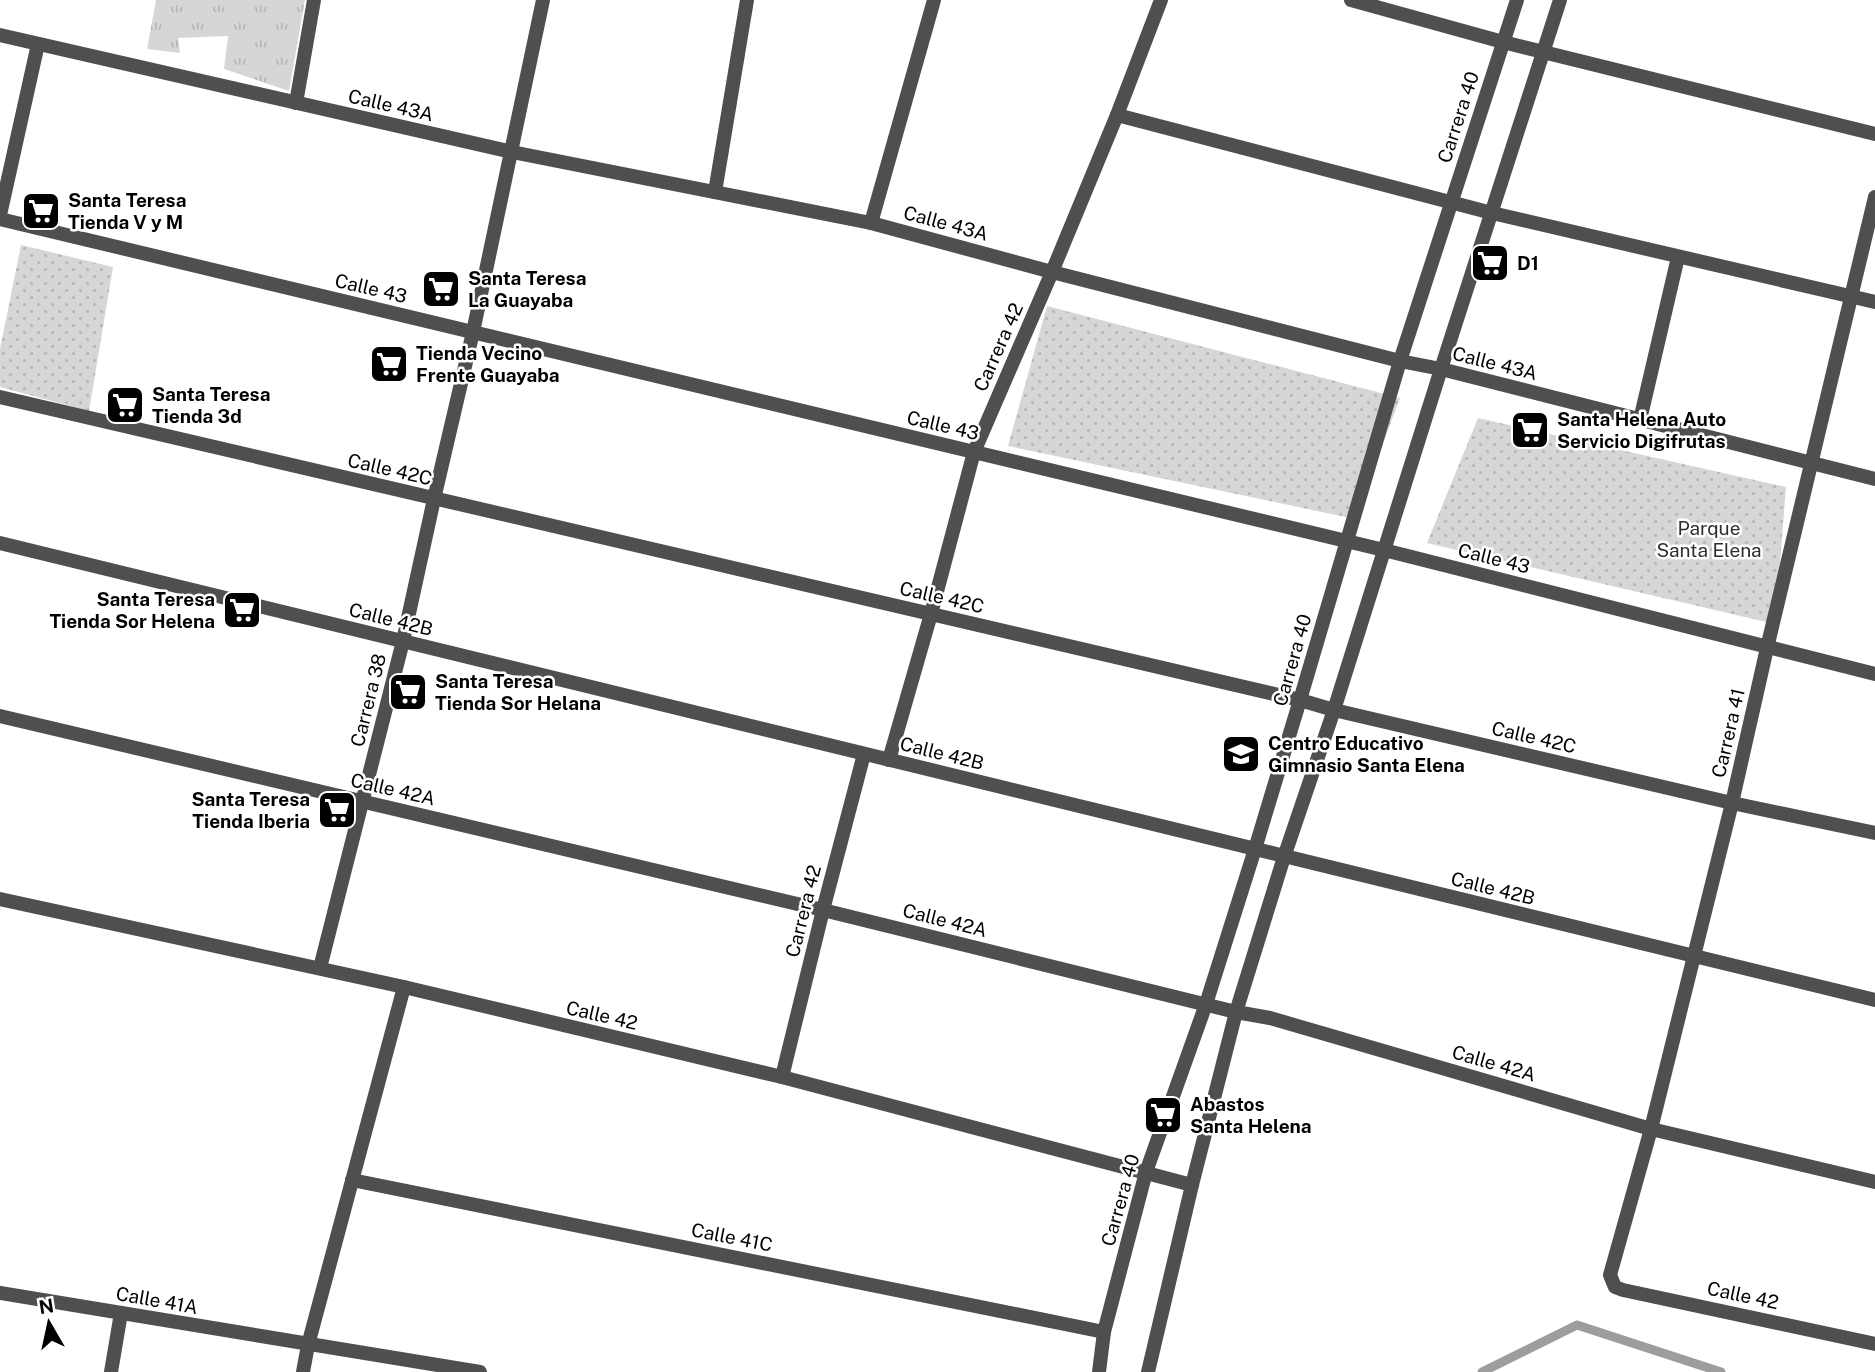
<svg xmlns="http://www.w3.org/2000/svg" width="1875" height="1372" viewBox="0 0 1875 1372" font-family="'Public Sans',sans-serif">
  <defs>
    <pattern id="grass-tufts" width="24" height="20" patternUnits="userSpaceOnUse" patternTransform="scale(1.75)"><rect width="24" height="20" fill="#d6d6d6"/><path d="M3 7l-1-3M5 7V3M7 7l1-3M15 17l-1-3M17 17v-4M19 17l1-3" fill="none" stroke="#b6b6b6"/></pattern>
    <pattern id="park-dots" width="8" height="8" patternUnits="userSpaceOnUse" patternTransform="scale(1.75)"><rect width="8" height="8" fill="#d6d6d6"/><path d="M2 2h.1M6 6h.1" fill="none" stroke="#b6b6b6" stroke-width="1.8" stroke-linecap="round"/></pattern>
  </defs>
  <rect width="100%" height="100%" fill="#fff"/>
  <!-- grass -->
  <path fill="url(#grass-tufts)" d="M156,0h149l-16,91 -65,-22 4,-33 -50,2 2,15 -33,-4z"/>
  <!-- park -->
  <g fill="url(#park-dots)">
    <path d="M21,245l92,22 -24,144 -89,-24v-38z"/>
    <path d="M1047,306l353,92 -45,121 -347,-73z"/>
    <path d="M1478,418l308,69 -11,137 -348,-81z"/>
  </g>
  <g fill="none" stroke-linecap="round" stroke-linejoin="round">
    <!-- stream -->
    <path stroke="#9d9d9d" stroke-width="9" d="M1482,1372l95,-47 144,47"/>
    <!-- minor -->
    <g stroke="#4f4f4f" stroke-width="14">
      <path d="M1351,0l152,42 372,92"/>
      <path d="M0,35l512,117 359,71 181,49 348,89 41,8 434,110"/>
      <path d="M296,103l18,-103"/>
      <path d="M1117,115l375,98 383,89"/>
      <path d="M715,192l32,-192"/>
      <path d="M1875,197l-108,451 -35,155 -81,326 -41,146 5,12 8,3 252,54"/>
      <path d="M0,215l38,-171"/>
      <path d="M0,219l1384,331 491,124"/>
      <path d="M871,223l63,-223"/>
      <path d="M0,397l1300,303 34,10 398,93 143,30"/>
      <path d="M1640,420l38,-163"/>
      <path d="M0,543l1875,457"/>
      <path d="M0,716l823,194 413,102 34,6 381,111 224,53"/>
      <path d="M889,760l42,-146 43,-162 78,-180 65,-157 44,-115"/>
      <path d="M0,899l404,88 378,90 410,108"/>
      <path d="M320,968l83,-327 31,-142 39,-167 70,-332"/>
      <path d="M782,1077l41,-167 41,-156"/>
      <path d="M352,1180l752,152"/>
      <path d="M0,1293l480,79"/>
      <path d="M111,1372l10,-59"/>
      <path d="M303,1372l5,-27 96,-358"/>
      <path d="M1099,1372l5,-40 42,-160 60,-168 49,-155 45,-149 100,-339 117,-361"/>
      <path d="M1148,1372l44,-187 44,-173 48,-155 50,-147 107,-341 119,-369"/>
    </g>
  </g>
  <!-- icons -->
  <defs>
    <symbol id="supermarket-square" viewBox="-11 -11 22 22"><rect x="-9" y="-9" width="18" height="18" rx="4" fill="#000" stroke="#fff"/><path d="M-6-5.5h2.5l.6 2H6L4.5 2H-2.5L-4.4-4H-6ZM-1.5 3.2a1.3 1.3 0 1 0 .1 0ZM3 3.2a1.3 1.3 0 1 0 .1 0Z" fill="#fff"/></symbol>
    <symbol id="school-square" viewBox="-11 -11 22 22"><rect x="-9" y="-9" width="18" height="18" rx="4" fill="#000" stroke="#fff"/><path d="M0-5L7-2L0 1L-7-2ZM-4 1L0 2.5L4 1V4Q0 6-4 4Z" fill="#fff"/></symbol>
  </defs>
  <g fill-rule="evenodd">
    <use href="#supermarket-square" x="19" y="189" width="44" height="44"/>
    <use href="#supermarket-square" x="1468" y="241" width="44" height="44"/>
    <use href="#supermarket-square" x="419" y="267" width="44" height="44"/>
    <use href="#supermarket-square" x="367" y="342" width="44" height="44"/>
    <use href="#supermarket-square" x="103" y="383" width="44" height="44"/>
    <use href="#supermarket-square" x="1508" y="408" width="44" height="44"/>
    <use href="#supermarket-square" x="220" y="588" width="44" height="44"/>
    <use href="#supermarket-square" x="386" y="670" width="44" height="44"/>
    <use href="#school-square" x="1219" y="732" width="44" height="44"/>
    <use href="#supermarket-square" x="315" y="788" width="44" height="44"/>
    <use href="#supermarket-square" x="1141" y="1093" width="44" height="44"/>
  </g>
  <g text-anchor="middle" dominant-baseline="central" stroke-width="5" stroke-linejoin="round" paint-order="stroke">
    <!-- street labels -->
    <g font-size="19" fill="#000" stroke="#fff">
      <text transform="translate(391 105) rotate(13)">Calle 43A</text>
      <text transform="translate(1458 117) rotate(-72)">Carrera 40</text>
      <text transform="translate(946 223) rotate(15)">Calle 43A</text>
      <text transform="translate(371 288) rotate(13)">Calle 43</text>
      <text transform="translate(998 347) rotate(-66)">Carrera 42</text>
      <text transform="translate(1495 363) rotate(14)">Calle 43A</text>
      <text transform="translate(943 425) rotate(13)">Calle 43</text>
      <text transform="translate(390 469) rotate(13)">Calle 42C</text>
      <text transform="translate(1494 558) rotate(14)">Calle 43</text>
      <text transform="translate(942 597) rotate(13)">Calle 42C</text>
      <text transform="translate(391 619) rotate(14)">Calle 42B</text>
      <text transform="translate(1292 660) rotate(-74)">Carrera 40</text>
      <text transform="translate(368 700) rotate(-76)">Carrera 38</text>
      <text transform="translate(1728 733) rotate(-77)">Carrera 41</text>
      <text transform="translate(1534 737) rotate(13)">Calle 42C</text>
      <text transform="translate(942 753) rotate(14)">Calle 42B</text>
      <text transform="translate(393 789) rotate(13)">Calle 42A</text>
      <text transform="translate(1493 888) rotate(14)">Calle 42B</text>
      <text transform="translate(803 911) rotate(-76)">Carrera 42</text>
      <text transform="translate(945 920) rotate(14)">Calle 42A</text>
      <text transform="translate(602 1015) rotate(13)">Calle 42</text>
      <text transform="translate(1494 1063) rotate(16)">Calle 42A</text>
      <text transform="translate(1120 1200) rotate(-74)">Carrera 40</text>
      <text transform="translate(732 1237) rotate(11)">Calle 41C</text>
      <text transform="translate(1743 1295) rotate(12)">Calle 42</text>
      <text transform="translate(157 1300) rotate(10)">Calle 41A</text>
    </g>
    <!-- poi labels -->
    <g font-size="19" font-weight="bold" fill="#000" stroke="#fff" text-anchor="start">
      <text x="68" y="200">Santa Teresa<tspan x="68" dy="22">Tienda V y M</tspan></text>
      <text x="1517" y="263">D1</text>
      <text x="468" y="278">Santa Teresa<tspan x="468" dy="22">La Guayaba</tspan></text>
      <text x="416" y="353">Tienda Vecino<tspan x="416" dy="22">Frente Guayaba</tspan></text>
      <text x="152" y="394">Santa Teresa<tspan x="152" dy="22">Tienda 3d</tspan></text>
      <text x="1557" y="419">Santa Helena Auto<tspan x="1557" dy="22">Servicio Digifrutas</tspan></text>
      <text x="215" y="599" text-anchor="end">Santa Teresa<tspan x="215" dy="22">Tienda Sor Helena</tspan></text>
      <text x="435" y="681">Santa Teresa<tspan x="435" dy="22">Tienda Sor Helana</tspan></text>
      <text x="1268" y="743">Centro Educativo<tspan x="1268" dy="22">Gimnasio Santa Elena</tspan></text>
      <text x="310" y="799" text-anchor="end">Santa Teresa<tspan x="310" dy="22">Tienda Iberia</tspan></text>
      <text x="1190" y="1104">Abastos<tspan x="1190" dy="22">Santa Helena</tspan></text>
    </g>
    <!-- park labels -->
    <g font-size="19" fill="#2d2d2d" stroke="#fff">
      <text x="1709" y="528">Parque<tspan x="1709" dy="22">Santa Elena</tspan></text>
    </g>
  </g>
  <!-- north arrow -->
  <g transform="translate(49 1323) rotate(351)" stroke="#ffffff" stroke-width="5" paint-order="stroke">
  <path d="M0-5L12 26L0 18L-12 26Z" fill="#000000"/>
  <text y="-10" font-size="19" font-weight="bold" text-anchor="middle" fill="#000000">N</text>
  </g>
</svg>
